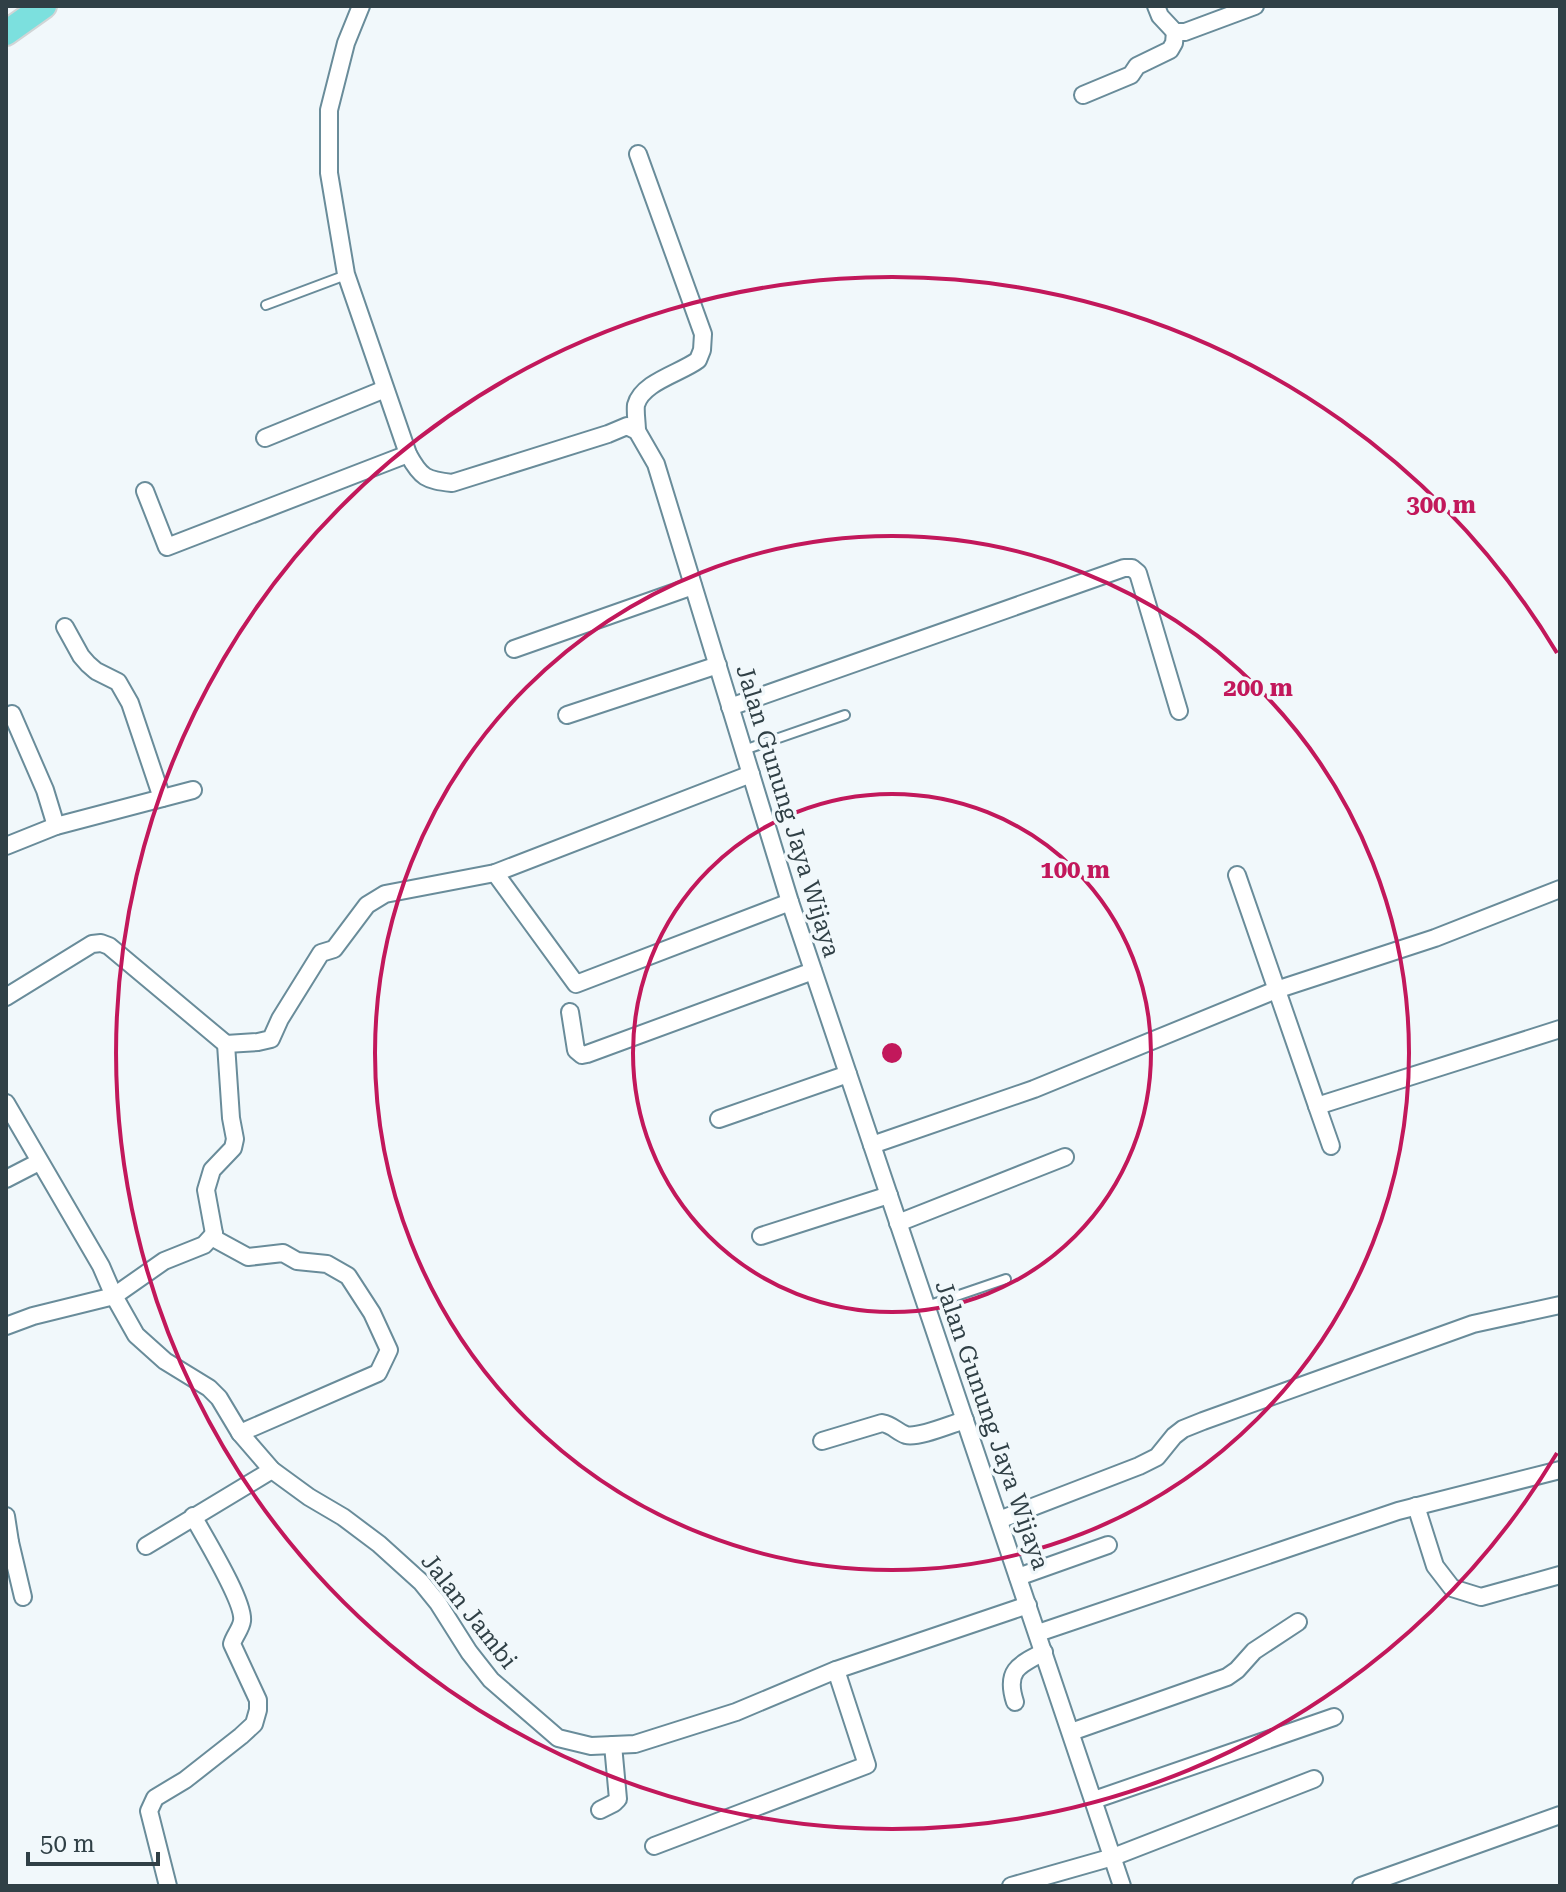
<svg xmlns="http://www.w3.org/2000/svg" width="1566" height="1892" viewBox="0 0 1566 1892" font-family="'Roboto Serif',serif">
  <rect width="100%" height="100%" fill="#f1f8fb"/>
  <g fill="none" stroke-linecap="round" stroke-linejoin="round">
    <defs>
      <g id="lane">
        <path d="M266,305l80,-30"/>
        <path d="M744,750l101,-35"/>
        <path d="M927,1306l79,-27"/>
      </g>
      <g id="street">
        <path d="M361,6l-15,37 -17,67v63l17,101 62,180c13,24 18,26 44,29l156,-49 19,-8 10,5 19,33 134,438 332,984"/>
        <path d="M1156,6l4,10 15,16"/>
        <path d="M1175,32h10l70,-26"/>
        <path d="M1083,95l48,-20 6,-9 33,-16 4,-7 1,-11"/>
        <path d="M637,431c0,-8 -2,-19 -1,-26 6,-23 45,-32 62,-45l4,-10 1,-16 -65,-180"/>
        <path d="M265,438l120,-49"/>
        <path d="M145,491l22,56 241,-93"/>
        <path d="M65,627l16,29 7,8 8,7 22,11 12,21 32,95"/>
        <path d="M514,649l179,-63"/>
        <path d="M730,707l394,-139h8l6,5 41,138"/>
        <path d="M12,714l33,76 11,36"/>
        <path d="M567,715l151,-50"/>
        <path d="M6,846l50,-20 137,-36"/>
        <path d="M495,873l81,111 214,-82"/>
        <path d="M1237,875l80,231 243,-77"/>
        <path d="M6,997l86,-53 9,-1 8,3 117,98"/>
        <path d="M570,1012l6,38 6,5 5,-1 226,-83"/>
        <path d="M226,1044l32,-2 13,-3 9,-20 41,-66 13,-4 33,-44 18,-11 110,-21 256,-99"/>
        <path d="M226,1044l5,74 4,21 -2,9 -21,22 -6,20 9,49 33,18 35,-4 14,8 30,3 21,12 24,37 17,37 -11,23 -138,60"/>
        <path d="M6,1103l95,163 13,30 22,39 29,26 44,27 10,10 21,35 32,37 37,27 34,20 36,27 42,38 17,21 31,49 22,28 67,58 33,8 44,-2 101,-32 100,-42 192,-65"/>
        <path d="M1317,1106l14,40"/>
        <path d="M719,1119l129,-45"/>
        <path d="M872,1145l162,-56 242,-99 159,-52 125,-49"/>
        <path d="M6,1179l33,-17"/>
        <path d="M898,1223l167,-66"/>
        <path d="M761,1236l128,-41"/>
        <path d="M6,1326l27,-10 81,-20 50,-35 40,-16 10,-11"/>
        <path d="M822,1441l60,-18c11,2 15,9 24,12 13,3 45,-11 59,-15"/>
        <path d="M1416,1506l19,60 17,22 29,9 79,-22"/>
        <path d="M6,1516l4,26 -4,2"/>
        <path d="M999,1520l140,-54 18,-9 17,-21 9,-7 20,-8 270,-97 87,-19"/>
        <path d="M10,1542l13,55"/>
        <path d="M146,1546l126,-76"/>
        <path d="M1018,1577l90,-32"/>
        <path d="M1038,1633l360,-122 162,-41"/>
        <path d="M1015,1702c-10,-31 3,-37 29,-50"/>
        <path d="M1071,1732l156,-55 10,-7 17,-19 44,-29"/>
        <path d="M1094,1800l240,-83"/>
        <path d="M600,1810l14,-7 4,-4 -5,-54"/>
        <path d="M654,1846l213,-81 -31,-95"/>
        <path d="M168,1886l-19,-75 6,-13 30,-18 56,-44 13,-12 4,-14v-10l-26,-56c2,-8 9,-15 10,-23 3,-19 -39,-86 -49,-105"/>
        <path d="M1011,1886l102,-29 201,-78"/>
        <path d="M1361,1886l199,-71"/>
      </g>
      <path id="primary" d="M6,33l38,-27"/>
    </defs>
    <!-- lane casing -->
    <use href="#lane" stroke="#698c9a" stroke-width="12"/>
    <!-- street casing -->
    <use href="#street" stroke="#698c9a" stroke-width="20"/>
    <!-- primary casing -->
    <use href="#primary" stroke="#d1d5d6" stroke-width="28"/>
    <!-- lane -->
    <use href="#lane" stroke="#fff" stroke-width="8"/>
    <!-- street -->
    <use href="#street" stroke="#fff" stroke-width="16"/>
    <!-- primary -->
    <use href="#primary" stroke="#7ce0de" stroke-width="24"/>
  </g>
  <!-- distance rings -->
  <g fill="none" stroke="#c2185b" stroke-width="4">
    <circle cx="892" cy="1053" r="259"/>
    <circle cx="892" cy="1053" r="517"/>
    <path d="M1557 1453A776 776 0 1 1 1557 653"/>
  </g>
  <g text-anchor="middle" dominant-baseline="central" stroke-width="7" stroke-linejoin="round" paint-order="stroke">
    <!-- street labels -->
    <g font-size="24" fill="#304046" stroke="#f1f8fb">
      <text transform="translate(788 811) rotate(73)">Jalan Gunung Jaya Wijaya</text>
      <text transform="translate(992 1425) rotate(71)">Jalan Gunung Jaya Wijaya</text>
      <text transform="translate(469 1611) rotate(52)">Jalan Jambi</text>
    </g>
  </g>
  <circle cx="892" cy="1053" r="12" fill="#c2185b" stroke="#f1f8fb" stroke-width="4"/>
  <g font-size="24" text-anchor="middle" font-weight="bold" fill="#c2185b" stroke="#f1f8fb" stroke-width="7" stroke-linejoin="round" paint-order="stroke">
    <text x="1441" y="513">300 m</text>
    <text x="1258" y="696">200 m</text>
    <text x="1075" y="878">100 m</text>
  </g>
  <!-- border -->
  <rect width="1566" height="1892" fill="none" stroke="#304046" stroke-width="16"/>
  <!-- scale -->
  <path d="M28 1852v12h130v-12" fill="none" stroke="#304046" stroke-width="4"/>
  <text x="40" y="1852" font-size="24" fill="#304046" stroke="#f1f8fb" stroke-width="6" paint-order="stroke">50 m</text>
</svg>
